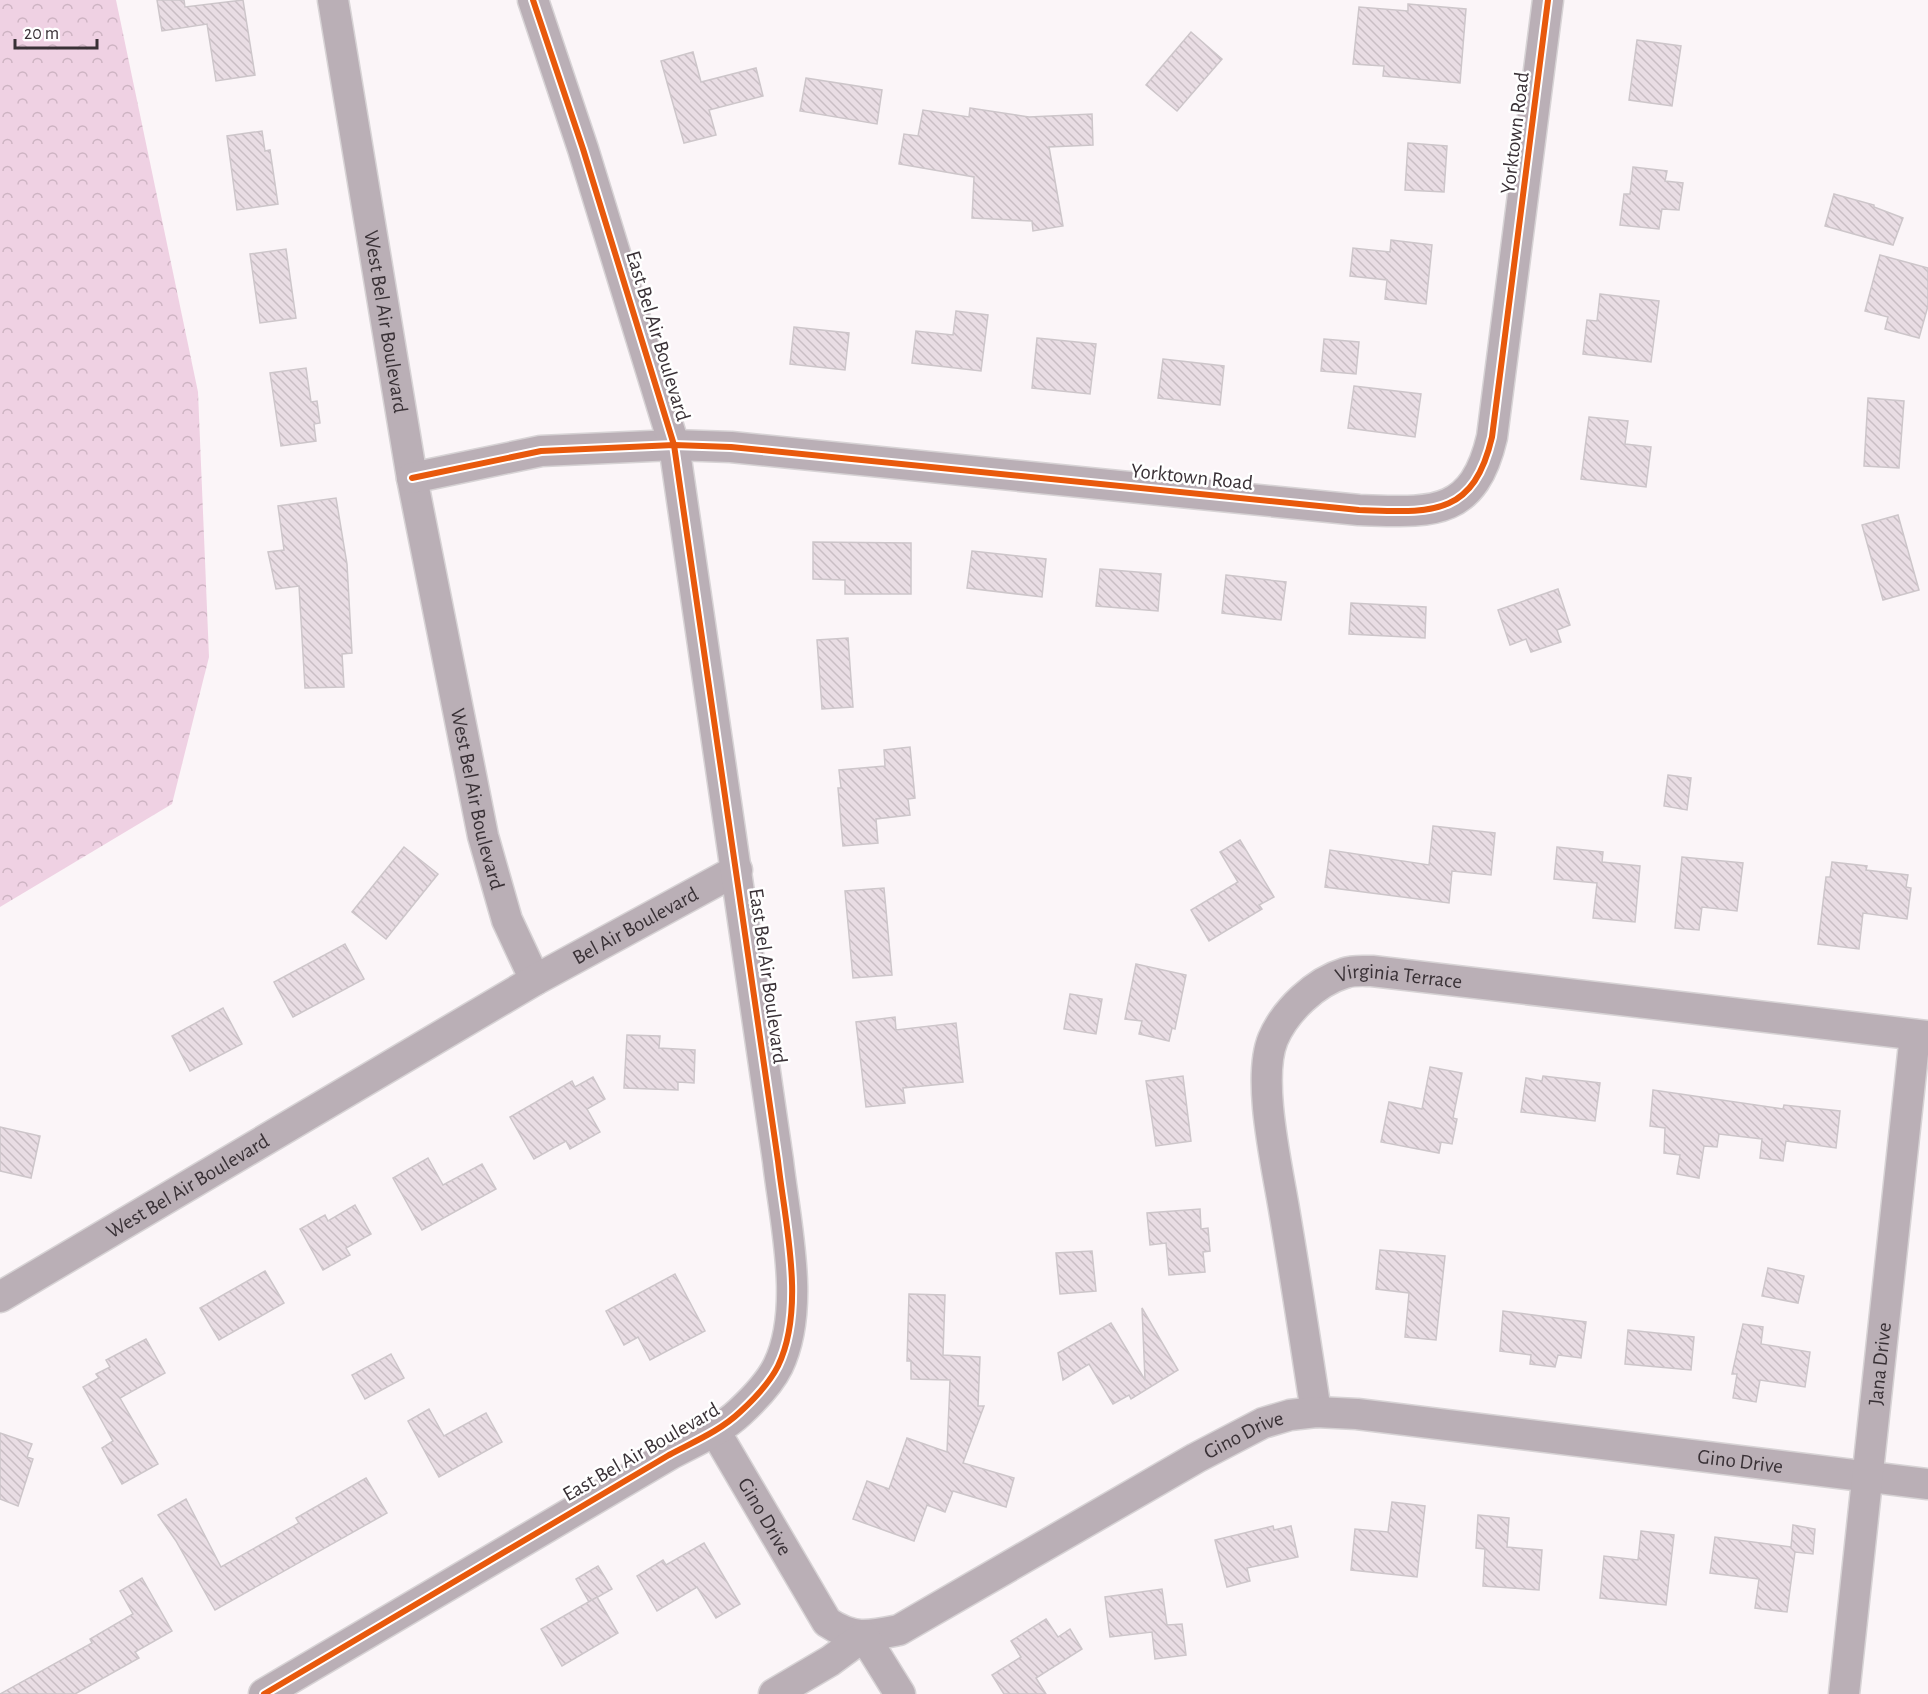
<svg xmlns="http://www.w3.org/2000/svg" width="1928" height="1694" viewBox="0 0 1928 1694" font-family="'Alegreya Sans',sans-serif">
  <defs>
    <pattern id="forest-crowns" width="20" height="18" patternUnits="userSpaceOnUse" patternTransform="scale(1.5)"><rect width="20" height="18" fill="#efd1e3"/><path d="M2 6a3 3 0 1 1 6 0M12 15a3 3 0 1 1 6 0" fill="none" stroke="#ceb4c3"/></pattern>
    <pattern id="building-back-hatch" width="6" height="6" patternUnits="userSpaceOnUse" patternTransform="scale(1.5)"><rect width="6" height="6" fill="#e9dde4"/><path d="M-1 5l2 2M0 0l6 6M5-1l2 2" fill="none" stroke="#c9bec4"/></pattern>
  </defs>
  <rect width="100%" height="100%" fill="#fbf5f8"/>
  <!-- forest -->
  <path fill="url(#forest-crowns)" d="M0,0h116l82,392 11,265 -37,147 -172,103z"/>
  <!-- building -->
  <g fill="url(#building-back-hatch)" stroke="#cdc6ca" stroke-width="1.5">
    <path d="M157,0h27l1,7 58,-7 12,75 -39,6 -9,-57 -45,7z"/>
    <path d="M1408,4l58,5 -6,74 -77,-7 1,-10 -31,-2 6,-57 49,4z"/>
    <path d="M1191,32l31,27 -45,52 -31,-26z"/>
    <path d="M1637,40l44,6 -9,60 -43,-6z"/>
    <path d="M693,52l8,30 55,-14 7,28 -54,14 7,25 -32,8 -23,-82z"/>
    <path d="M806,78l76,12 -5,34 -77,-13z"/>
    <path d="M970,108l59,9 63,-3 1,31 -44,2 14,79 -30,5 -1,-10 -60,-3 2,-41 -75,-13 5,-30 14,2 5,-26 46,7z"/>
    <path d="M262,131l3,20 5,-1 8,54 -41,6 -10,-74z"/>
    <path d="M1408,143l39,3 -3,46 -39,-2z"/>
    <path d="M1633,167l34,4 -2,10 18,2 -4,27 -17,-1 -3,20 -39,-4 4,-31h6z"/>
    <path d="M1834,194l40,11v2l29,11 -10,27 -68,-19z"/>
    <path d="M1391,240l41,5 -6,59 -41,-5 2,-19 -37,-4 3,-28 37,4z"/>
    <path d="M286,249l10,69 -36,5 -10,-69z"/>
    <path d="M1880,255l48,13v38l-9,32 -34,-9 3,-12 -23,-6z"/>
    <path d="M1600,294l59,7 -8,61 -68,-8 4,-34 10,1z"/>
    <path d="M956,311l32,4 -7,56 -69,-8 4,-32 37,4z"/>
    <path d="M794,327l55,6 -4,37 -55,-6z"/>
    <path d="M1037,338l59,6 -6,50 -58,-6z"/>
    <path d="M1324,339l35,3 -3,32 -35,-3z"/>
    <path d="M1163,359l61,7 -4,39 -62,-7z"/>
    <path d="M306,368l5,34 6,-1 3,22 -6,1 2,17 -35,5 -11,-73z"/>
    <path d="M1354,386l67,8 -6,43 -67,-9z"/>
    <path d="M1868,398l36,3 -5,67 -35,-2z"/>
    <path d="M1589,417l39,4 -3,23 26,3 -5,40 -65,-8z"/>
    <path d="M336,498l11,66 5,89 -10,1 2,33 -39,1 -6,-102 -23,3 -8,-37 16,-2 -6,-44z"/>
    <path d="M1898,515l21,75 -36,10 -21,-75z"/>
    <path d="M813,542l98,1v51h-66v-14l-32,-1z"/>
    <path d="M972,551l74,8 -4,38 -75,-9z"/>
    <path d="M1100,569l61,5 -3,37 -62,-5z"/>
    <path d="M1226,575l60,7 -5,38 -59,-7z"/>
    <path d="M1558,589l12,36 -13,5 4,12 -30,10 -5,-13 -16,6 -12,-35z"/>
    <path d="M1351,603l75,4 -1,31 -76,-4z"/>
    <path d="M848,638l5,69 -31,2 -5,-69z"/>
    <path d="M910,747l5,51 -7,1 2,16 -34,4 2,24 -35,3 -5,-58h3l-2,-18 46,-4 -1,-16z"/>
    <path d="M1668,775l23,3 -4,32 -23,-4z"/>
    <path d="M1433,826l62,7 -4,42 -39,-4 -3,32 -124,-16 5,-37 99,15z"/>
    <path d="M1240,840l34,57 -15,8 3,4 -53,32 -18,-31 47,-28 -18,-30z"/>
    <path d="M404,847l34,27 -52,65 -34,-27z"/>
    <path d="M1557,847l46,5 -1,10 38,4 -5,56 -42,-4 4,-35 -43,-4z"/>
    <path d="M1682,857l61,6 -6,48 -35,-4 -3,23 -24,-2z"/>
    <path d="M1832,862l35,4 -1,4 42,5 -2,12 5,1 -4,31 -44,-6 -4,36 -41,-5 8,-67h4z"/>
    <path d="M884,888l8,87 -39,3 -8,-87z"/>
    <path d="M345,944l19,35 -71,38 -19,-35z"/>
    <path d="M1136,964l50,11 -11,54 -3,-1 -3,13 -30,-7 3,-13 -17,-2z"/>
    <path d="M1070,994l32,5 -6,35 -32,-5z"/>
    <path d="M223,1008l19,36 -52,27 -18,-35z"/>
    <path d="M895,1017l1,13 60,-7 7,59 -60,6 2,15 -39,4 -10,-85z"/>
    <path d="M627,1035l33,1 -1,12 36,2 -1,33 -16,-1v8l-54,-2z"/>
    <path d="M1430,1067l32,6 -9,45 4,1 -5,25 -11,-2 -2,11 -58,-11 8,-40 33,7z"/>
    <path d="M1183,1076l8,65 -35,5 -10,-65z"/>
    <path d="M1543,1076l57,7 -5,38 -74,-9 5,-34 16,3z"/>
    <path d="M593,1077l12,22 -18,10 13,23 -30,17 -4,-8 -32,18 -24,-42 62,-36 3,6z"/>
    <path d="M1653,1090l130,19 1,-4 56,6 -4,37 -50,-7 -3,20 -23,-3 2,-19 -43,-5 -2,13 -13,-1 -5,32 -22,-4 3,-19 -16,-2 1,-25 -15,-2z"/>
    <path d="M0,1127l40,9 -9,42 -31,-7z"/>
    <path d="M428,1158l15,27 39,-21 14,25 -74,41 -29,-52z"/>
    <path d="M355,1205l16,29 -25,14 4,7 -27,15 -23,-41 25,-14 3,6z"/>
    <path d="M1200,1209l1,20 7,-1 2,23 -7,1 2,20 -36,3 -3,-32 -16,2 -3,-32z"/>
    <path d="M1380,1250l65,6 -9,84 -31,-3 4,-44 -33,-4z"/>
    <path d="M1092,1251l4,40 -36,3 -4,-41z"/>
    <path d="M1768,1268l36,8 -6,27 -36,-7z"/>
    <path d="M265,1271l19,32 -65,37 -19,-32z"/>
    <path d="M675,1274l30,57 -55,29 -12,-23 -14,8 -18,-34z"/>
    <path d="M909,1294l36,1 -2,60 37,2 -2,49h6l-21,57 51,15 -8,29 -53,-16 -8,21 -18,-7 -13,36 -61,-22 14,-38 22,8 18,-51 40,14 3,-72 -39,-1v-18h-4z"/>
    <path d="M1142,1308l36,62 -47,29 -2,-4 -16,9 -24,-40 -26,16 -5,-27 53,-30 34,57z"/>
    <path d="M1503,1311l83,11 -5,36 -23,-3 -3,12 -25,-3 1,-9 -31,-4z"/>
    <path d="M1743,1324l20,3 -2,17 49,8 -5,35 -45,-7 -4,22 -23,-4 4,-24h-5z"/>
    <path d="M1628,1330l66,7 -3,33 -66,-6z"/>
    <path d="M146,1339l19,34 -45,25 38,66 -36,20 -20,-36 11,-7 -30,-54 16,-9 -3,-4 14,-7 -4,-7z"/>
    <path d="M391,1354l13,24 -39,21 -13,-24z"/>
    <path d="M429,1409l15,27 42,-23 16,29 -63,35 -31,-56z"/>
    <path d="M0,1433l32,11 -5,13 6,2 -15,47 -18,-7z"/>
    <path d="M366,1478l21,35 -172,97 -39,-69 -18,-26 28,-16 35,68 78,-44 -3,-5z"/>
    <path d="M1392,1502l33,4 -8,71 -66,-7 4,-41 33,3z"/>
    <path d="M1478,1515l31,3 -2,29 35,3 -3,40 -56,-4 2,-37 -9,-1z"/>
    <path d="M1793,1525l22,4 -2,25 -18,-2 -8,60 -32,-4 4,-29 -49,-6 5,-36 76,10z"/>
    <path d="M1273,1526l1,4 17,-4 7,31 -51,11 3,13 -23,6 -12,-47z"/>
    <path d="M1641,1531l33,4 -8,70 -66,-7 4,-42 34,4z"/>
    <path d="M704,1543l36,61 -24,14 -19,-31 -40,24 -20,-35 26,-16 3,5z"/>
    <path d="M598,1566l14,23 -23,13 -13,-23z"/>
    <path d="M142,1578l30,53 -37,21 4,6 -64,36h-75l92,-51 -2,-4 43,-25 -13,-23z"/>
    <path d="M1162,1589l5,36 15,-1 4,31 -31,4 -3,-27 -42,5 -5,-40z"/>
    <path d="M597,1597l21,36 -56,33 -21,-37z"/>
    <path d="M1046,1619l12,18 12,-8 12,20 -46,29 10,16h-42l-12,-19 29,-18 -10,-16z"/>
  </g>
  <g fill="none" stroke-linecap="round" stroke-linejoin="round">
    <defs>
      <g id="minor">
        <path id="s1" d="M333,0l79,478 71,358 24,84 28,60"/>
        <path d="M412,478l129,-27 133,-6 57,2 628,63c70,2 114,9 133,-73l56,-437"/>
        <path id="s2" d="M0,1297l535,-317 202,-110"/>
        <path id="s3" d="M1316,1412c-10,-66 -20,-132 -31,-197 -7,-45 -29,-135 -12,-176 12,-28 42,-57 72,-66 8,-3 18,-2 27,-2l556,65"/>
        <path id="s4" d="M715,1431l112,191c27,18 42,14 72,8l297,-172 67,-35 27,-8 26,-3 41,2 571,70"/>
        <path d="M264,1694l405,-239c24,-13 51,-24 71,-43 13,-12 30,-30 38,-46 28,-58 7,-143 0,-205l-104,-716 -91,-296 -50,-149"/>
        <path d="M774,1694l56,-33 34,-25 36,58"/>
        <path id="s5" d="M1844,1694l71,-659"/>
      </g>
    </defs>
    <!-- minor casing -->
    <use href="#minor" stroke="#d7d3d5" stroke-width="33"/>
    <!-- minor -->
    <use href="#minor" stroke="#baafb6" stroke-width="30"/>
    <defs>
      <g id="cycleway">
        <path d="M412,478l129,-27 133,-6 57,2 628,63c70,2 114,9 133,-73l56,-437"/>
        <path d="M264,1694l405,-239c24,-13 51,-24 71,-43 13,-12 30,-30 38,-46 28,-58 7,-143 0,-205l-104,-716 -91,-296 -50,-149"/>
      </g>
    </defs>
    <!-- cycleway casing -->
    <use href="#cycleway" stroke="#fff" stroke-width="10"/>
    <!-- cycleway -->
    <use href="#cycleway" stroke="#e8590c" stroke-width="6"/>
  </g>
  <g text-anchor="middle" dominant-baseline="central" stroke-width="5" stroke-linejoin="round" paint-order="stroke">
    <!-- street labels -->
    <g font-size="21" fill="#393136" stroke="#fff">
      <text transform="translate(1515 133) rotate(-83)">Yorktown Road</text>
      <text stroke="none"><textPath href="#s1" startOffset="326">West Bel Air Boulevard</textPath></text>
      <text transform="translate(658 336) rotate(73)">East Bel Air Boulevard</text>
      <text transform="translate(1192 477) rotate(6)">Yorktown Road</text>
      <text stroke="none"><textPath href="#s1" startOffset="812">West Bel Air Boulevard</textPath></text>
      <text stroke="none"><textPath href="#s2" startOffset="736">Bel Air Boulevard</textPath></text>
      <text transform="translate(768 976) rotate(82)">East Bel Air Boulevard</text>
      <text stroke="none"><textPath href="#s3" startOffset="532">Virginia Terrace</textPath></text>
      <text stroke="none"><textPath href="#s2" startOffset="218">West Bel Air Boulevard</textPath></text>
      <text stroke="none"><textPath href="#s5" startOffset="332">Jana Drive</textPath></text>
      <text stroke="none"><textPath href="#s4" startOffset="693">Gino Drive</textPath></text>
      <text transform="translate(641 1452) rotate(-30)">East Bel Air Boulevard</text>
      <text stroke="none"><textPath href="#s4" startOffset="1197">Gino Drive</textPath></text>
      <text stroke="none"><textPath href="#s4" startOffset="99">Gino Drive</textPath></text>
    </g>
  </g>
  <!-- scale -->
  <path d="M15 39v9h82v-9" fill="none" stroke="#393136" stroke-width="3"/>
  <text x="24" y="39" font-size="18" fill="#393136" stroke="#ffffff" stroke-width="4.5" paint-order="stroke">20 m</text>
</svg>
